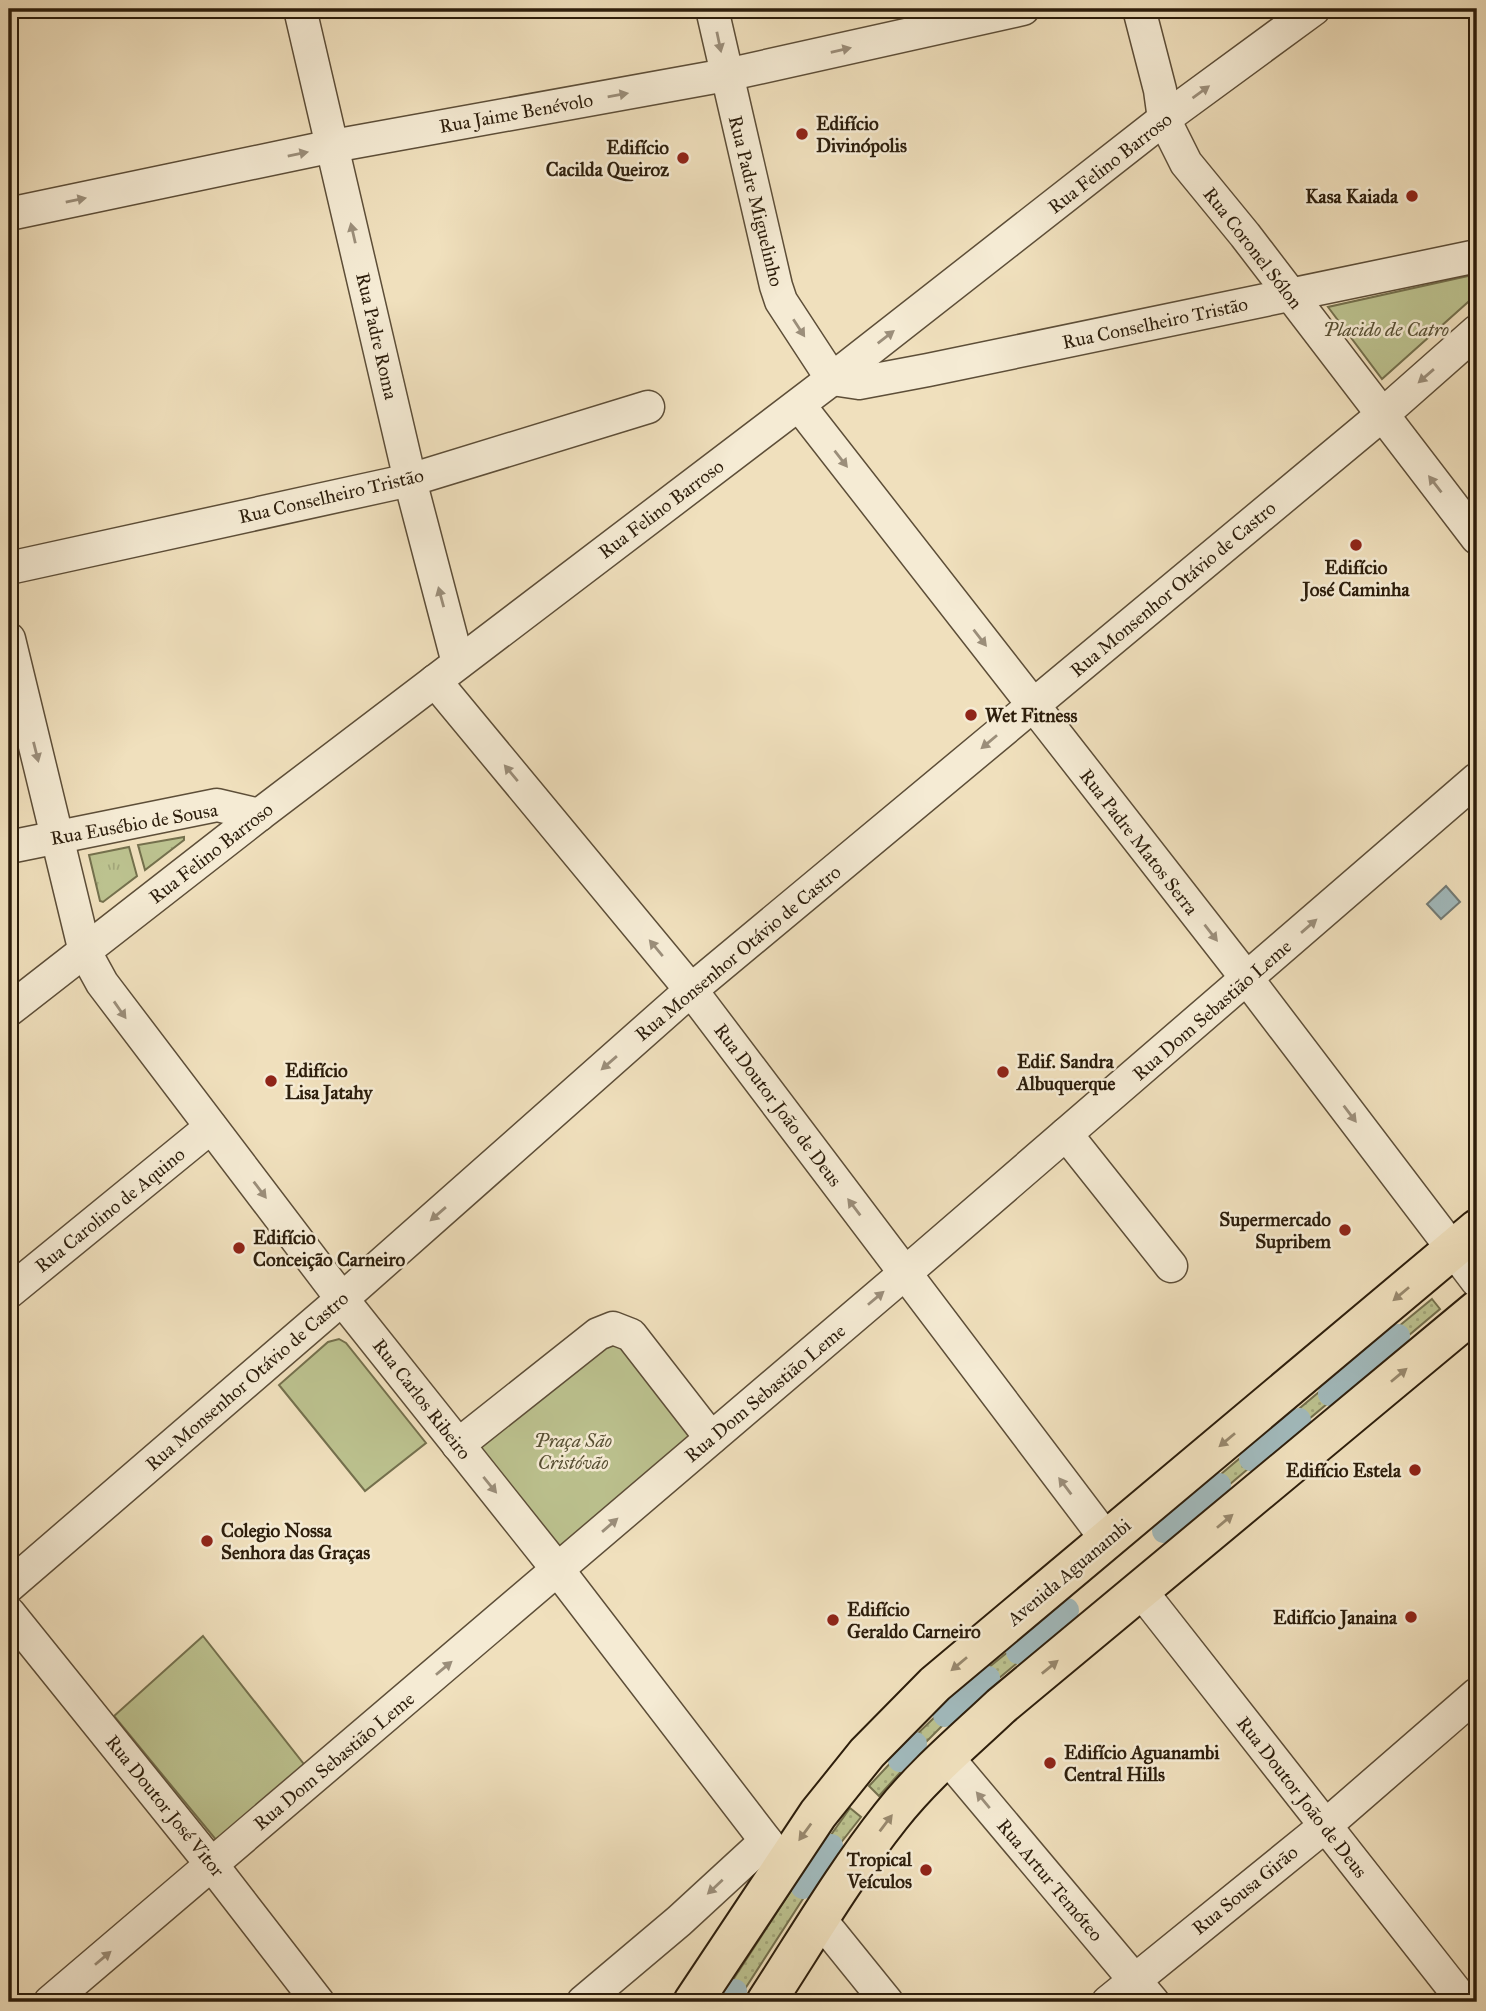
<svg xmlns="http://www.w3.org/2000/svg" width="1486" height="2011" viewBox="0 0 1486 2011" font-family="'IM FELL Great Primer',serif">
  <defs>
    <pattern id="grass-tufts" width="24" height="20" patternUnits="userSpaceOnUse" patternTransform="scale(1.75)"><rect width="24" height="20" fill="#bcc28f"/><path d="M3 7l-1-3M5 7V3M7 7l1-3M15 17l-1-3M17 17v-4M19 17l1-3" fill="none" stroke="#a2a67a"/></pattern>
    <pattern id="garden-dots" width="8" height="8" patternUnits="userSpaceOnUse" patternTransform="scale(1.75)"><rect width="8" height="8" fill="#bcc28f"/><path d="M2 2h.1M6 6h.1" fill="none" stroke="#a2a67a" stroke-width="1.8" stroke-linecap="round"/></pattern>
  </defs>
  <rect width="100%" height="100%" fill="#f0e0bd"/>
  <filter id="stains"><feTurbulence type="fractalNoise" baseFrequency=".00286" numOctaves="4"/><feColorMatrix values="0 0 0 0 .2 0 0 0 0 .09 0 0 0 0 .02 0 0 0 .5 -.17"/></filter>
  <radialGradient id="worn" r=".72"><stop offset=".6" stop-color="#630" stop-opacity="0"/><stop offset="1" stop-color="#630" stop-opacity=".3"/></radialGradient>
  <!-- grass -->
  <g fill="url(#grass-tufts)" stroke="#74704d" stroke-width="2">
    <path d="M184,837v3l-39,30 -7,-25z"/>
    <path d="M129,847l8,29 -34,26 -3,-1 -11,-46z"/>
  </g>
  <!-- park -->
  <g fill="#bcc28f" stroke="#74704d" stroke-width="2">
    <path d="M1477,274v20l-95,85 -54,-72z"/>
    <path d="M615,1334l81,98 -136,117 -84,-105z"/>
    <path d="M339,1339l7,4 80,100 -61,48 -86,-106 49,-43z"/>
    <path d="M203,1636l104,132 -90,73 -103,-125z"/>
  </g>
  <!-- garden -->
  <g fill="url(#garden-dots)" stroke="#74704d" stroke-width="2">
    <path d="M1432,1299l8,10 -38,32 -9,-10z"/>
    <path d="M1325,1387l9,11 -31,26 -9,-11z"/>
    <path d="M1246,1453l9,10 -32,27 -9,-10z"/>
    <path d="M1014,1647l9,11 -31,26 -9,-12z"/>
    <path d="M941,1711l8,8 -30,30 -8,-9z"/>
    <path d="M896,1757l10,9 -27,30 -10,-10z"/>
    <path d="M850,1808l11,9 -25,32 -10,-7z"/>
    <path d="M796,1883l12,8 -67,104 -12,-9z"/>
  </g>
  <!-- water -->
  <path fill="#a1babd" stroke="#727b76" stroke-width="2" d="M1446,886l14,16 -19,17 -14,-15z"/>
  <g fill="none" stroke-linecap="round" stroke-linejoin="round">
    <!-- canal -->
    <g stroke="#a1babd" stroke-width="24">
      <path d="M1330,1394l68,-58"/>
      <path d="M1251,1459l48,-39"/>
      <path d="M1164,1531l55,-46"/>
      <path d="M1018,1652l49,-42"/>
      <path d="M945,1715l43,-37"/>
      <path d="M900,1760l15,-16"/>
      <path d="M803,1887l28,-41"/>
      <path d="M728,2002l7,-11"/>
    </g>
    <defs>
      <g id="minor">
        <path d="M300,9l110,471 48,183"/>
        <path d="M712,9l64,277 5,15 51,78"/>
        <path d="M1139,9l21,81 4,29 22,44 59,72 232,303"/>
        <path d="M9,214l324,-68 393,-71 297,-66"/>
        <path d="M832,379l27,4 69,-13 549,-114"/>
        <path d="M799,405l449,575 229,301"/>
        <path d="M9,568l401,-88 238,-73"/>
        <path d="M9,639l76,313 17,31 240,316 216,271 225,293"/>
        <path d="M435,681l256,309 416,550"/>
        <path d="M9,847l208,-42 42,10"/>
        <path d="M9,1010l250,-195 573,-436 332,-260 150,-110"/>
        <path d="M1066,1134l105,132"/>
        <path d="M9,1292l202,-165"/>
        <path d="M458,1445l140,-111 15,-6 18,7 80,103"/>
        <path d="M9,1586l333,-287 349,-309 691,-575 95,-84"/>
        <path d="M1141,1591l323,411"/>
        <path d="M9,1613l203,252 106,137"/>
        <path d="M947,1757l206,245"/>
        <path d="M819,1918l68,84"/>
        <path d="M50,2002l854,-728 573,-495"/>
        <path d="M583,2002l96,-81 87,-80"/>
        <path d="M1108,2002l217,-176 152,-132"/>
      </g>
      <g id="major">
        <path d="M693,2002l125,-188 49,-61 68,-69 542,-455"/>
        <path d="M766,2002c41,-63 79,-128 125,-186 32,-41 73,-75 110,-110l476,-396"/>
      </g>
    </defs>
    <!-- minor casing -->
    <use href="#minor" stroke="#5d4e38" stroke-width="35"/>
    <!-- major casing -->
    <use href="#major" stroke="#2c1d0b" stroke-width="42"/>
    <!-- minor -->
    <use href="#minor" stroke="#f5ebd4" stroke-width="32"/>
    <!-- major -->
    <use href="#major" stroke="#f0e0bd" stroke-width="38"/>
  </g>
  <!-- one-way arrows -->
  <defs><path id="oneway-solid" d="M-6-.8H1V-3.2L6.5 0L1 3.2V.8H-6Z" transform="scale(1.75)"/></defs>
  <g fill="#9b8e7a">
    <use href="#oneway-solid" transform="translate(719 42) rotate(78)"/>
    <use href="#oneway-solid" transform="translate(841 50) rotate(-13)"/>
    <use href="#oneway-solid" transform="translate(1201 92) rotate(-36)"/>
    <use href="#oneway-solid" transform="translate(618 95) rotate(-10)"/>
    <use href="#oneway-solid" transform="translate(298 154) rotate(-12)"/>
    <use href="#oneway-solid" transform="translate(76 200) rotate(-12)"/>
    <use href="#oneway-solid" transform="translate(353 233) rotate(-103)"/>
    <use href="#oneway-solid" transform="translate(799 328) rotate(57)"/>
    <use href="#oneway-solid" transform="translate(886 337) rotate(-38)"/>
    <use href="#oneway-solid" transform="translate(1426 376) rotate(139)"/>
    <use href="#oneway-solid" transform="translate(841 459) rotate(52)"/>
    <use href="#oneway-solid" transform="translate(1435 484) rotate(-128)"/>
    <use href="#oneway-solid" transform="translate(441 597) rotate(-105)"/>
    <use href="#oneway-solid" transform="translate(980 638) rotate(52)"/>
    <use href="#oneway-solid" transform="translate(989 742) rotate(140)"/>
    <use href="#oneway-solid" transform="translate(36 752) rotate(76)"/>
    <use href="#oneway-solid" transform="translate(511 773) rotate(-130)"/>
    <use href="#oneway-solid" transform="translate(1309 926) rotate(-41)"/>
    <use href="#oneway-solid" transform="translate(1211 933) rotate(52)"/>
    <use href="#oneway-solid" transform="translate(656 948) rotate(-130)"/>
    <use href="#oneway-solid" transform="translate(120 1010) rotate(55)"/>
    <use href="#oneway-solid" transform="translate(609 1063) rotate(139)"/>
    <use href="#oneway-solid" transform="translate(1350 1114) rotate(53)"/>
    <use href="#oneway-solid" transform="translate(260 1190) rotate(53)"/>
    <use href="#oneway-solid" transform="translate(854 1207) rotate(-127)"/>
    <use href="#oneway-solid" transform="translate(438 1214) rotate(139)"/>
    <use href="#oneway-solid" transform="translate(876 1298) rotate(-40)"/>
    <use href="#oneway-solid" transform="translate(490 1485) rotate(51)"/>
    <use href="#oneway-solid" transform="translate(1065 1486) rotate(-127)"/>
    <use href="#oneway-solid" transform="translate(610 1525) rotate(-41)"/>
    <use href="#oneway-solid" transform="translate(444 1668) rotate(-40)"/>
    <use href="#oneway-solid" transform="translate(983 1800) rotate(-130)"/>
    <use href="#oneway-solid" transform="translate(715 1887) rotate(137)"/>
    <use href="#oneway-solid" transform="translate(103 1958) rotate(-40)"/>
  </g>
  <g fill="#98886d">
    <use href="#oneway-solid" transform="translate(1401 1294) rotate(140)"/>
    <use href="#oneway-solid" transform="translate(1399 1375) rotate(-40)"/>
    <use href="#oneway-solid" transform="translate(1227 1440) rotate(140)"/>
    <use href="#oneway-solid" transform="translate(1225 1521) rotate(-40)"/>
    <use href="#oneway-solid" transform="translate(959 1664) rotate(140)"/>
    <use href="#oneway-solid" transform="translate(1050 1667) rotate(-39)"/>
    <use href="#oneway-solid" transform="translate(886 1823) rotate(-53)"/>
    <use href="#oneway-solid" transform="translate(805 1832) rotate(126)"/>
  </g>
  <!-- markers -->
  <g fill="#8f2418" stroke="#f5ebd4" stroke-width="2.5">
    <circle cx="802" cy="134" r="7"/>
    <circle cx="683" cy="158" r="7"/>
    <circle cx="1412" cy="196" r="7"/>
    <circle cx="1356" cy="545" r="7"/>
    <circle cx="971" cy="715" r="7"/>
    <circle cx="1003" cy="1072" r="7"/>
    <circle cx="271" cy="1081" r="7"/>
    <circle cx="1345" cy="1230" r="7"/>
    <circle cx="239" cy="1248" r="7"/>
    <circle cx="1415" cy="1470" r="7"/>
    <circle cx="207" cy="1541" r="7"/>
    <circle cx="1411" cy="1617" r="7"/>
    <circle cx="833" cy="1620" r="7"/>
    <circle cx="1050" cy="1763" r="7"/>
    <circle cx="926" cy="1870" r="7"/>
  </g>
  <g text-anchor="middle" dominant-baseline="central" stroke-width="5" stroke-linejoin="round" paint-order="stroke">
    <!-- street labels -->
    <g font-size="19" fill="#2c1d0b" stroke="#f5ebd4">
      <text transform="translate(516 113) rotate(-10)">Rua Jaime Benévolo</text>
      <text transform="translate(1110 163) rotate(-38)">Rua Felino Barroso</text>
      <text transform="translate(756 201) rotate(76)">Rua Padre Miguelinho</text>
      <text transform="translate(1253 248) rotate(52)">Rua Coronel Sólon</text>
      <text transform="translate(1155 323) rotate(-12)">Rua Conselheiro Tristão</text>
      <text transform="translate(377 336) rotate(77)">Rua Padre Roma</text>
      <text transform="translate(331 496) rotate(-13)">Rua Conselheiro Tristão</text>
      <text transform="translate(661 509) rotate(-37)">Rua Felino Barroso</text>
      <text transform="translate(1173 589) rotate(-40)">Rua Monsenhor Otávio de Castro</text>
      <text transform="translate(134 824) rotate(-10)">Rua Eusébio de Sousa</text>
      <text transform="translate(1139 842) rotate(52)">Rua Padre Matos Serra</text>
      <text transform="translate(211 853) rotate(-38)">Rua Felino Barroso</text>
      <text transform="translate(738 953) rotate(-40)">Rua Monsenhor Otávio de Castro</text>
      <text transform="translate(1212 1010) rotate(-41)">Rua Dom Sebastião Leme</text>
      <text transform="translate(778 1105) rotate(53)">Rua Doutor João de Deus</text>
      <text transform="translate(110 1210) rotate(-39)">Rua Carolino de Aquino</text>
      <text transform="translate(247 1381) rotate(-41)">Rua Monsenhor Otávio de Castro</text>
      <text transform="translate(765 1393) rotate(-40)">Rua Dom Sebastião Leme</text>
      <text transform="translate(422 1399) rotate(52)">Rua Carlos Ribeiro</text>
      <text transform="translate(1069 1572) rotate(-40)">Avenida Aguanambi</text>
      <text transform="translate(334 1761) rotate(-40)">Rua Dom Sebastião Leme</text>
      <text transform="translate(1302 1797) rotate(52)">Rua Doutor João de Deus</text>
      <text transform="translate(165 1806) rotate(51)">Rua Doutor José Vitor</text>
      <text transform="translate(1050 1880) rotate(50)">Rua Artur Temóteo</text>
      <text transform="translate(1245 1890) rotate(-39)">Rua Sousa Girão</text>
    </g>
    <!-- poi labels -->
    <g font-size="19" font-weight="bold" fill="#2c1d0b" stroke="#f5ebd4" text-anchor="start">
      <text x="816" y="123">Edifício<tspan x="816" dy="22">Divinópolis</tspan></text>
      <text x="669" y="147" text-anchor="end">Edifício<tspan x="669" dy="22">Cacilda Queiroz</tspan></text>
      <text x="1398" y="196" text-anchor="end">Kasa Kaiada</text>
      <text x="1356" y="567" text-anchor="middle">Edifício<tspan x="1356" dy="22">José Caminha</tspan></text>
      <text x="985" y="715">Wet Fitness</text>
      <text x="1017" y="1061">Edif. Sandra<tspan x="1017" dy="22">Albuquerque</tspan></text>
      <text x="285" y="1070">Edifício<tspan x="285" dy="22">Lisa Jatahy</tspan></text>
      <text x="1331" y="1219" text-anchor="end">Supermercado<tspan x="1331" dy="22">Supribem</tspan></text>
      <text x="253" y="1237">Edifício<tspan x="253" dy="22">Conceição Carneiro</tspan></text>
      <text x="1401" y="1470" text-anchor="end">Edifício Estela</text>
      <text x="221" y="1530">Colegio Nossa<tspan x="221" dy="22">Senhora das Graças</tspan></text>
      <text x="847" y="1609">Edifício<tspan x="847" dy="22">Geraldo Carneiro</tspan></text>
      <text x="1397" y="1617" text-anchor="end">Edifício Janaina</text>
      <text x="1064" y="1752">Edifício Aguanambi<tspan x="1064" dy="22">Central Hills</tspan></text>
      <text x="912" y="1859" text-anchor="end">Tropical<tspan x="912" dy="22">Veículos</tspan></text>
    </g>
    <!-- park labels -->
    <g font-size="19" font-style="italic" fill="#574f33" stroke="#f5ebd4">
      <text x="1386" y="329">Placido de Catro</text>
      <text x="573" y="1440">Praça São<tspan x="573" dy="22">Cristóvão</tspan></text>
    </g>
  </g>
  <!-- margin -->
  <rect width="1486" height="2011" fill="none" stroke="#f0e0bd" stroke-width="35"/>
  <rect x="10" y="10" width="1465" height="1990" fill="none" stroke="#2c1d0b" stroke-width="3.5"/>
  <rect x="18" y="18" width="1451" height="1976" fill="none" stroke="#2c1d0b" stroke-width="2"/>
  <rect width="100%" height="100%" filter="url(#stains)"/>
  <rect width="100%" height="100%" fill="url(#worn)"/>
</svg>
